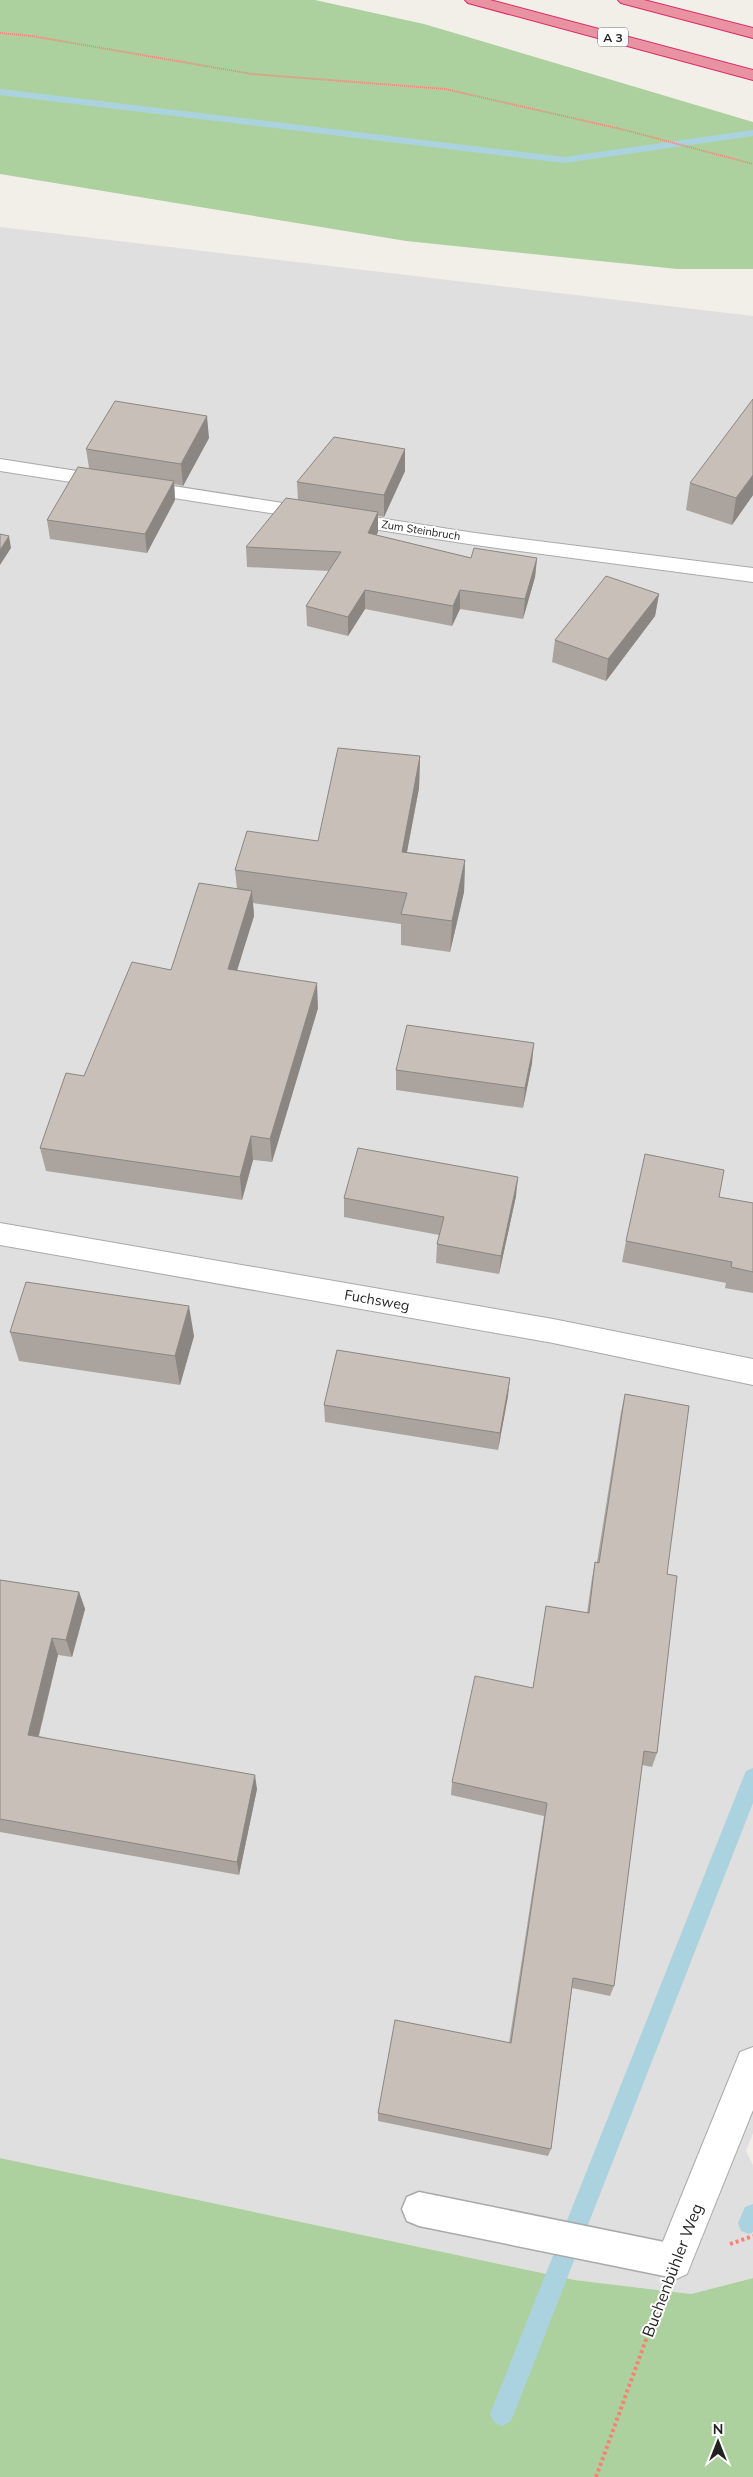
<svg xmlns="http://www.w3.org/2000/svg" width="753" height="2477" viewBox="0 0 753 2477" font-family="Mulish,sans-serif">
  <rect width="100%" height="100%" fill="#f2efe9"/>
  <!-- residential -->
  <path fill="#e0dfdf" d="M0,227l753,89v1817l-7,18 7,14v113l-62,16 -116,-14 -575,-122z"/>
  <!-- forest -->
  <g fill="#add19e">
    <path d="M0,0h315l109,24 329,98v147h-76l-271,-28 -406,-67z"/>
    <path d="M0,2158l575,122 116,14 62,-16v199h-753z"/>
  </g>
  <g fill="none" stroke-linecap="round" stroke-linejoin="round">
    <!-- stream -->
    <g fill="#aad3df" fill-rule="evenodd">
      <path d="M0,89l564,68 189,-27v6l-189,27 -564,-68z"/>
      <path d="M753,1768v35l-239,611 -4,8 -8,4 -8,-4 -4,-8 253,-636 3,-7z"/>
      <path d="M753,2204v28l-4,2 -8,-3 -3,-8 7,-16z"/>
    </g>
    <defs>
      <path id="lane" d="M419,2192l255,52 12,5 5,12 -5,12 -12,5 -255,-52 -12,-5 -5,-12 5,-12z"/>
      <g id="street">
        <path d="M0,459l475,74 278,35v14l-278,-37 -475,-74z"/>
        <path d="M0,1223l553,96 200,40v26l-200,-42 -553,-98z"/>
        <path d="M753,2047v63l-66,164 -13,6 -13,-6 -6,-13 85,-209z"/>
      </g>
      <g id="highway">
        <path d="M465,0h25l263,70v10l-285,-77z"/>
        <path d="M618,0h26l109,28v10l-132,-35z"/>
      </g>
    </defs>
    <!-- lane casing -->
    <use href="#lane" stroke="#a9a9a9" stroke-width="3"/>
    <!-- street casing -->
    <use href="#street" stroke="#a9a9a9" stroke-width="2"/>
    <!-- highway casing -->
    <use href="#highway" stroke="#dc2a67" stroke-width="2"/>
    <!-- path-far1 -->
    <path stroke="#fa8072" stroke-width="2" stroke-dasharray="1 1" stroke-linecap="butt" d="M0,33l32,3 220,38 193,15 180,41 128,34"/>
    <!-- path -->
    <g stroke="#fa8072" stroke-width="4" stroke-dasharray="3 3" stroke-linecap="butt">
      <path d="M730,2244l23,-8"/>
      <path d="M596,2477l63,-173"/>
    </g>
    <!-- lane -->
    <use href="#lane" fill="#fff" fill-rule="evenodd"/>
    <!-- street -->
    <use href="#street" fill="#fff" fill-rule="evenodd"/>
    <!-- highway -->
    <use href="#highway" fill="#e892a2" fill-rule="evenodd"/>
  </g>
  <!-- wall -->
  <g fill="#aba49e">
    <path d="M209,438l-26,48 -9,-2 1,16 -28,53 -97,-14 -3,-19 42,-52 -3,-19z"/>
    <path d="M405,449v22l-21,46 -6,-1v16l-2,3 95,23h66l-2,19 -12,42 -63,-10 -8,17 -87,-17 -17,27 -41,-10 -1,-20 23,-35 -82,-4 -1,-20 52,-47 -1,-18z"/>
    <path d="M690,483l63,12 -21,30 -46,-15z"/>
    <path d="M659,594l-4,22 -49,65 -54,-19 3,-22z"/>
    <path d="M420,756l-1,32 -12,64 58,8 -1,32 -14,60 -49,-7v-21l-148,-21 1,13 -17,54 81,38 -46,154 -19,-2 -11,40 -196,-29 -6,-23 44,-72 153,-187 -2,-19 83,-29z"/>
    <path d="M532,1063l-9,45 -127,-18v-20z"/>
    <path d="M516,1196l-17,78 -63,-11 1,-19 2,-9 -95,-18v-19z"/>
    <path d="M719,1197l34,6v90l-28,-5 1,-5 -104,-21 4,-21z"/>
    <path d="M10,1332l184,4 -14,49 -161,-24z"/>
    <path d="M625,1394l42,180 -10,179 -5,14 -10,-2 -28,221 -4,10 -38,-8 -21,161 -3,7 -170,-35v-8l131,-70 35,-227 -93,-21 1,-13 81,-94 13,-82 41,7 5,-35 3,-16h2l24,-150z"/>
    <path d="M508,1396l-10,54 -173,-28 -1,-17z"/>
    <path d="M0,1580l79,12 6,17 -13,48 -14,-2 -19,81 218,53 -18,86 -239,-43z"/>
  </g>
  <!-- shaded-wall -->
  <g fill="#8b8681">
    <path d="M207,416l2,22 -26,48 -2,-22z"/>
    <path d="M405,449v22l-21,46v-22z"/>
    <path d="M753,475v20l-21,30 4,-27z"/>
    <path d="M174,481l1,19 -28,53 -2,-19z"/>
    <path d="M378,512v20l-10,20v-19z"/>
    <path d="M9,536l2,12 -11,17v-15z"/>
    <path d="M537,558l-2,19 -12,42 2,-20z"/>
    <path d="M365,590v19l-17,27v-19z"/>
    <path d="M460,590v19l-8,17 1,-20z"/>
    <path d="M659,594l-4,22 -49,65 2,-22z"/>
    <path d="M420,756l-1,32 -18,95 1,-31z"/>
    <path d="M465,860l-1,32 -14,60 2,-31z"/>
    <path d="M252,891l2,25 -24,77 -2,-24z"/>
    <path d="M317,983l1,25 -46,154 -2,-23z"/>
    <path d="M534,1043l-2,20 -9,45 2,-20z"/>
    <path d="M251,1136l2,24 -11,40 -2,-23z"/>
    <path d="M518,1177l-2,19 -17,78 2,-18z"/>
    <path d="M189,1306l5,30 -14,49 -5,-29z"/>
    <path d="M510,1378l-2,18 -10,54 2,-17z"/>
    <path d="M79,1592l6,17 -13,48 -6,-17z"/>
    <path d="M52,1638l6,17 -23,95 -7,-15z"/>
    <path d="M255,1775l2,14 -18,86 -2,-13z"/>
  </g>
  <!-- building -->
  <g fill="#c7bfb8" stroke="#8b8681">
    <path d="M753,399v76l-17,23 -46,-15z"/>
    <path d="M115,401l92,15 -26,48 -95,-15z"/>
    <path d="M334,437l71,12 -21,46 -87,-13z"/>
    <path d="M78,467l96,14 -29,53 -98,-14z"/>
    <path d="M286,498l92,14 -10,21 103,25 3,-10 63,10 -12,41 -65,-9 -7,16 -88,-16 -17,27 -42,-11 35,-54 -95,-5z"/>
    <path d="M0,534l9,2 -9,14z"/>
    <path d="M606,576l53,18 -51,65 -53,-19z"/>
    <path d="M338,748l82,8 -18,96 63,8 -13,61 -51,-7 6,-21 -172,-23 12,-39 71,10z"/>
    <path d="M199,883l53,8 -24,78 89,14 -47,156 -19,-3 -11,41 -200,-29 26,-75 18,3 48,-114 39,8z"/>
    <path d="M407,1025l127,18 -9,45 -129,-18z"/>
    <path d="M358,1148l160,29 -17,79 -64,-12 7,-27 -100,-19z"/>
    <path d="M645,1154l79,16 -5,27 34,6v69l-22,-5 1,-5 -106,-21z"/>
    <path d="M26,1282l163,24 -14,50 -165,-24z"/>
    <path d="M337,1350l173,28 -10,55 -176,-28z"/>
    <path d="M625,1394l64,12 -22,168 10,2 -20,177 -13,-2 -30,235 -41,-8 -22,171 -173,-36 17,-93 116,23 36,-240 -95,-21 23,-106 58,12 13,-82 43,7 6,-51 4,1z"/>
    <path d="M0,1580l79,12 -13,48 -14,-2 -24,97 227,40 -18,87 -237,-43z"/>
  </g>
  <g text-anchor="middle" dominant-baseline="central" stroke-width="4" stroke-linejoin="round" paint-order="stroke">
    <!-- far-street labels -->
    <g font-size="11" fill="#222" stroke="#fff">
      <text transform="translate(421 530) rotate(9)">Zum Steinbruch</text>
    </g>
    <!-- shield labels -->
    <rect fill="#fff" stroke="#646464" stroke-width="1" x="598" y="27.5" width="30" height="19" rx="4"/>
    <g font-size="12" font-weight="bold" fill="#222">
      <text x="613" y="37">A 3</text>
    </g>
    <!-- street labels -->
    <g font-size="14" fill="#222" stroke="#fff">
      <text transform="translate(377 1300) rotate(10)">Fuchsweg</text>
    </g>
    <!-- near-street labels -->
    <g font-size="16" fill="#222" stroke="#fff">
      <text transform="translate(672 2270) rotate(-69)">Buchenbühler Weg</text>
    </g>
  </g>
  <!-- north arrow -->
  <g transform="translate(718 2442)" stroke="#ffffff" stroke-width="4" paint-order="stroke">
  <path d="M0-4L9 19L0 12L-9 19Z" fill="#222222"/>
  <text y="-8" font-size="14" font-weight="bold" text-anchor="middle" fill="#222222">N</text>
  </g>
</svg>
